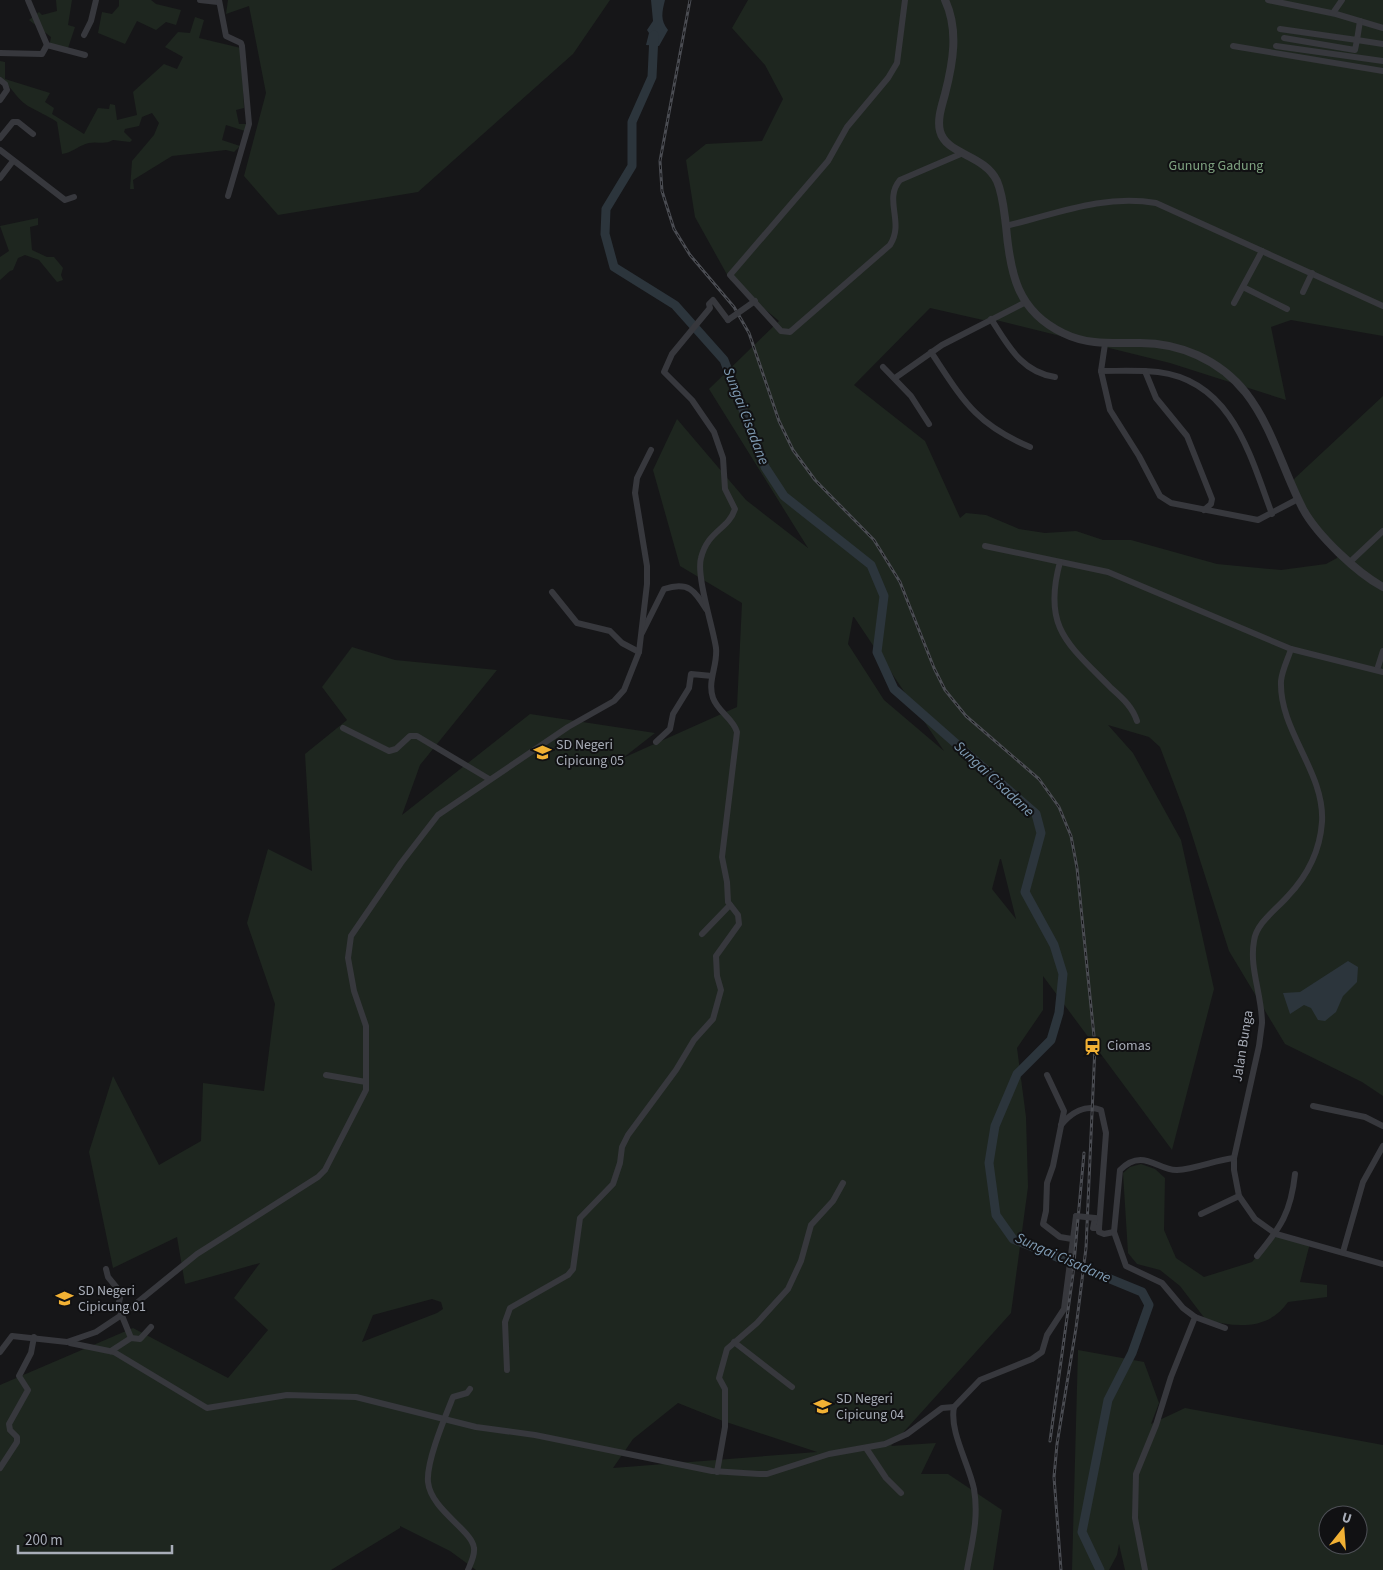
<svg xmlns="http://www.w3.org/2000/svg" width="1383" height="1570" viewBox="0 0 1383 1570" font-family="'Source Sans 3',sans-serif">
  <rect width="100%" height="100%" fill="#161618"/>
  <!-- green -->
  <g fill="#1e261f" fill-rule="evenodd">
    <path d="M56,0h16l-4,25 7,2 -8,24 -18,-3 2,-11 -22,-17 10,-8 3,3 15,-4z"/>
    <path d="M119,0h32l5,4 25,6 -5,15 -10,-3 -10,8 -19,-9 -12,23 -27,-11 4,-21 10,2 7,-8z"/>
    <path d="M228,0h382l-37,54 -155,138 -140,23 -34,-39 22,-83 -17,-87 -23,8z"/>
    <path d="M748,0h635v336l-92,-16 -20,7 15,73 -116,-37 -178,-44 -9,1 -53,-12 -76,77 71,56 35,77 6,-5 20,2 33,14 26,4 31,-2 27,9h28l86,24 64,6 45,-6 11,-6 1,-3 -13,-14 -34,-56 4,-7 88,-82v700l-21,-14 -77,-38 -56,-93 -44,-138 -25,-66 -11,-10 -41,-12 25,28 48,87 33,149 -42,161 -129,-174v34l-26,38 9,69 2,70 -17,126 -120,133 45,-3 -15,31h27l54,36 -9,60h-517l-26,-19 -50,-25v2l-69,42h-331v-185l133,-57 95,50 40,-48 -34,-32 26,-35 -75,21 -8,-47 -64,31 -24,-116 24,-76 46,89 42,-24 2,-58 61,8 11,-87 -28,-81 21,-74 44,22 -7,-117 42,-34 -25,-33 30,-40 43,13 102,10 -77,95 -18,50 128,-101 125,19 -32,25 114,-51 5,-104 -62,-37 -27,-96 24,-51 69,81 62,48 -99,-159 70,-68 -49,-41 -35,-63 -9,-57 20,-16 56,-3 21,-42 -18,-34 -33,-37zM853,617h1l90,134 -60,-51 -36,-56zM1000,859h1l15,60 -24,-30zM432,1299l9,3 2,7 -6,4 -75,29 11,-27zM678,1403l45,18 94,31 -204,16 20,-29z"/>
    <path d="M195,17l9,3 -5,18 42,10 3,60 -8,2 3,14h8l-2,7 -19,-6 -4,15 18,6 -6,6 -8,-2 -54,6 -39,24 1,9h-4l2,-28 22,-26 5,-12 -7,-10 -10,4 -3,9 -14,3 -1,3 8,8 -2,2 -17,-2c-8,5 -16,1 -24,3 -10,2 -17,10 -27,11l-5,-32c-10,-7 -19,-10 -29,-16 -12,-7 -16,-20 -28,-27v-18l5,1v17l45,14 -5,9 9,6 -2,6 32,20 14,-26 11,1 1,-5 5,1 2,15 20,-5 -4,-23 31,-28 13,5 6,-12 -18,-10 13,-15 12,1z"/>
    <path d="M38,218v7l-8,2 2,23 15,7h7l9,11 -2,7 2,5 -6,2 -18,-22 -14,-5 -7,3 -5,12 -3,1 -10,9v-23l9,-6 -9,-25z"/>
    <path d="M1141,1164l14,5 10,9 -1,52 12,28 28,19 48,-15 24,-28 34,9 -10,39 27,3v12l-39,5c-20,29 -52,25 -82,18l-26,-34 -20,-16 -23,-6 -9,-11 -5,-80 7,-6z"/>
    <path d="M1078,1350l66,12 15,41 -8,21 34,-16 198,37v125h-258l-6,-26 -2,11 -8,15h-37zM1328,1515h30v30h-30z"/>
  </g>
  <!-- water -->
  <g fill="#2c353c">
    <path d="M651,0h14c-3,12 -5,20 3,30l-9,16 -13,-1 3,-12 -2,-3 6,-9z"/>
    <path d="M1348,961l10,6 -1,15 -14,14 -7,16 -11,9 -7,-1 -7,-12 -7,-3 -14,9 -7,-21 17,-1z"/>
  </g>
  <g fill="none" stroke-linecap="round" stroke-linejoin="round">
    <!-- river -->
    <path stroke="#2c353c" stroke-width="9" d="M654,35l-2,42 -20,45v44l-26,43 -1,25 9,33 61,38 49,55 41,107 19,29 87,69 13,31 -7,56 17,37 142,125 5,19 -16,59 29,53 9,29 -4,39 -8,27 -34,34 -22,52 -6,37 7,52 17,24 129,53 7,13 -17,48 -24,47 -26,132 18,38"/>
    <!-- minor -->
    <g stroke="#37383d" stroke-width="6">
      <path d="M28,0l19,45 38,10"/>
      <path d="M200,0l18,2"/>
      <path d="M219,0l7,36 15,7 1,3 7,78 -21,72"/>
      <path d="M905,0l-8,63 -9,15 -41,49 -19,34 -98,114 51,56 9,1 100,-87c15,-23 -7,-45 10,-65l63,-27"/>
      <path d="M1268,0l68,14 47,14"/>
      <path d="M1333,13l9,-13"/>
      <path d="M1280,29l77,11 3,-19"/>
      <path d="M84,35l7,-14 5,-21"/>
      <path d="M1284,38l71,12 2,-10 26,4"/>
      <path d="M1233,46l150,25"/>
      <path d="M1276,46l107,15"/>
      <path d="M0,53l42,1 5,-9"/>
      <path d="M0,80l5,4 2,6 -7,10"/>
      <path d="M0,138l13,-16h5l15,12"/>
      <path d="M0,150l65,50 9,-3"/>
      <path d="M0,178l13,-17"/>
      <path d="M1006,226c50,-12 97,-32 150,-23l227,103"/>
      <path d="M1243,287l44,22"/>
      <path d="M1303,292l9,-19"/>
      <path d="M1234,303l28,-52"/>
      <path d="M991,319c17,26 30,53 64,58"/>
      <path d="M1105,344l-4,27 9,39 29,46 21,40 11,7 87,17 40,-21"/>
      <path d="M931,352c32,48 44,72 99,95"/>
      <path d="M883,367l28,29 18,28"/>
      <path d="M1101,371c19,0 38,-1 57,1 74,9 92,83 114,142"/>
      <path d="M1145,371l11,27 31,38 25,63 -1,5 -7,6"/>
      <path d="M895,378l47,-33 82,-42"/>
      <path d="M985,546l123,26 183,77"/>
      <path d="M1060,562c-18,66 8,82 51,126 11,10 21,18 26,33"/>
      <path d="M1350,562l33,-31"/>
      <path d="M552,592l25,31 33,8 12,12 17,9"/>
      <path d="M642,633l22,-44c25,-8 31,2 42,20"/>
      <path d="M1377,670l6,-19"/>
      <path d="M1383,672l-92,-23c-3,10 -9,21 -10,32 -2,50 44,91 41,141 -2,28 -15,54 -34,74 -11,13 -32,27 -34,45 -5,27 8,54 8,82l-3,23 -25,112v12l5,26 16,23 21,15 107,30"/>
      <path d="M343,728l46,23 7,-2 14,-13h7l72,43"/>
      <path d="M656,742l14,-13 3,-15 16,-26 2,-14 21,2"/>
      <path d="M702,934l28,-29"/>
      <path d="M326,1075l40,7"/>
      <path d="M1047,1075l17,36 -11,55 -6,17 -1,28 -3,13 17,13 12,2"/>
      <path d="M1313,1106l52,11 18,9"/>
      <path d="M1061,1125c10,-12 24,-21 40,-15l5,23 -7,95v4l5,2 10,-2"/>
      <path d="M1201,1214l38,-18"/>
      <path d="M1095,1218l-2,10h6"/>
      <path d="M1343,1252l20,-70 20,-36"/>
      <path d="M1257,1256c24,-29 34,-44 38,-82"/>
      <path d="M106,1269l2,8 9,11 3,10 -2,8 13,32"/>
      <path d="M1195,1317l30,11"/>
      <path d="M734,1342l58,45"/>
      <path d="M70,1343l44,9 93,56 80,-13 69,2 120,30 59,8 177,36 47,3h8l62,-20 56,-10 22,-10 35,-26 12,-1"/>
      <path d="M111,1351l20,-13 9,1 11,-12"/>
      <path d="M0,1352l12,-16 55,6 29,-10 27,-18 74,-60 121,-77 7,-7 41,-80v-64l-12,-35 -6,-33 3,-22 50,-73 37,-48 130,-88 46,-26 10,-11 15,-38 8,-68v-18l-12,-73 2,-15 14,-28"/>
      <path d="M507,1370l-2,-48 5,-14 58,-33 5,-6 7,-51 33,-34 7,-21 2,-16 6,-12 48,-65 18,-30 19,-21 8,-29 -4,-14 -1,-20 23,-32 -1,-9 -10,-13 -1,-20 -5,-25 15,-125c-4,-14 -19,-20 -24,-34 -6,-17 5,-33 3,-50 -3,-21 -20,-72 -15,-90 7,-28 27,-28 34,-49l-10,-20 -2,-31 -9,-26 -22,-32 -28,-28 8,-18 38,-46 -1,-4 4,-4 15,20"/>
      <path d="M866,1448l20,30 15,15"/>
      <path d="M0,1468l17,-26v-5l-7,-7 -1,-6 19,-34 -9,-14 12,-23 3,-16"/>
      <path d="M717,1472l8,-45v-38l-6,-11 8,-29 30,-26 31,-34 13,-28 10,-36 22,-24 10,-18"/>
      <path d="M468,1570c3,-7 7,-15 6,-22 -2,-18 -43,-38 -46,-66 -2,-20 17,-65 25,-85l14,-4 3,-4"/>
      <path d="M967,1570c5,-28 12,-52 7,-81 -5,-25 -25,-58 -20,-82l26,-27 52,-21 10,-7 5,-17 17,-26 12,-93"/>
      <path d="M1145,1570l-10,-52 1,-44 20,-49 15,-48 24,-60 -12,-9 -21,-25 -36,-17 -12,-34 6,-62c23,-23 38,1 57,0 19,-1 38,-10 57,-12"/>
    </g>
    <!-- tertiary -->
    <path stroke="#37383d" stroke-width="8" d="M945,0c14,30 8,63 0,94 -3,11 -8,25 -5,37 6,24 44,23 57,50 6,14 7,30 9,45 4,47 11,85 57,107 24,12 48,10 74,10 42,-1 83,17 109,50 27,35 37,78 57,116 14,26 54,64 80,78"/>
    <defs>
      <g id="rail">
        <path d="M690,0l-30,161 2,30 12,38 16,26 44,52 15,26 30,88 14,29 22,30 59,60 26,42 34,86 11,22 21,26 73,63 20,28 12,29 6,32 18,178 -9,202 -10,80 -19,116 -3,33 7,93"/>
        <path d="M1050,1441l23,-167 11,-121"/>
      </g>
    </defs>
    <!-- rail casing -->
    <use href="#rail" stroke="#4a4c52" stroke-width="3"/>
    <!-- rail -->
    <use href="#rail" stroke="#111113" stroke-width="1" stroke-dasharray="4" stroke-linecap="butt"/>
    <!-- minor-bridge -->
    <g stroke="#37383d" stroke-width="6">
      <path d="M728,320l27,-19"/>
      <path d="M1076,1216l19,2"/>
    </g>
  </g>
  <!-- icons -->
  <defs>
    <symbol id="school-bare" viewBox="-9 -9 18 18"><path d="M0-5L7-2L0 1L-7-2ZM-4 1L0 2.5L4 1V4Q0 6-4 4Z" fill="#f2b134" stroke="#111113" stroke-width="2.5" paint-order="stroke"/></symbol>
    <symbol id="station-bare" viewBox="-9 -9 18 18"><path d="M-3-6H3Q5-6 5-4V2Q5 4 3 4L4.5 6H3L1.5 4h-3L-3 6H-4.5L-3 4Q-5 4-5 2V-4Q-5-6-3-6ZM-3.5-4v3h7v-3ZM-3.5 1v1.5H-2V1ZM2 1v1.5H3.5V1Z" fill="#f2b134" stroke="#111113" stroke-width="2.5" paint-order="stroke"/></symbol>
  </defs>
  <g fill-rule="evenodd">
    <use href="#school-bare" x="530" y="740" width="25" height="25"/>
    <use href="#station-bare" x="1080" y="1034" width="25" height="25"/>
    <use href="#school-bare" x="52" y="1286" width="25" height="25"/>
    <use href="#school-bare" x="810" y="1394" width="25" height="25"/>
  </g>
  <g text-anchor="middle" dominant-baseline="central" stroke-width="4" stroke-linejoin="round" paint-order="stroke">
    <!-- park labels -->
    <g font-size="14" fill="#7fa381" stroke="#111113">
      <text x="1216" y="166">Gunung Gadung</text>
    </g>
    <!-- poi labels -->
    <g font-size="14" fill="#a8adb8" stroke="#111113" text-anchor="start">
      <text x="556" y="745">SD Negeri<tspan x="556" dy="16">Cipicung 05</tspan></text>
      <text x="1107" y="1046">Ciomas</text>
      <text x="78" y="1291">SD Negeri<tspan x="78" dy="16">Cipicung 01</tspan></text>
      <text x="836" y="1399">SD Negeri<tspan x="836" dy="16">Cipicung 04</tspan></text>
    </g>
    <!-- street labels -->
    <g font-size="14" fill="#a8adb8" stroke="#111113">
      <text transform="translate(1243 1046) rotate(-81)">Jalan Bunga</text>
    </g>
    <!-- water labels -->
    <g font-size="15" font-style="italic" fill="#7f9bb3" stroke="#111113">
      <text transform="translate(746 416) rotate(69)">Sungai Cisadane</text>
      <text transform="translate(994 779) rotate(43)">Sungai Cisadane</text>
      <text transform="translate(1063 1258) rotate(24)">Sungai Cisadane</text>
    </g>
  </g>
  <!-- north arrow -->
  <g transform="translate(1343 1530) rotate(17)"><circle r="24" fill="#111113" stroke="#4d4f55"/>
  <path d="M0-4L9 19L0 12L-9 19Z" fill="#f2b134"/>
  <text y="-8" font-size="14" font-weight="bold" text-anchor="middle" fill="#a8adb8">U</text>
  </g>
  <!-- scale -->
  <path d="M18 1545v8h154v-8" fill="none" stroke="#a8adb8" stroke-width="2.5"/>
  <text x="25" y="1545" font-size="15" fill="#a8adb8" stroke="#111113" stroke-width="4" paint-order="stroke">200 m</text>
</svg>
